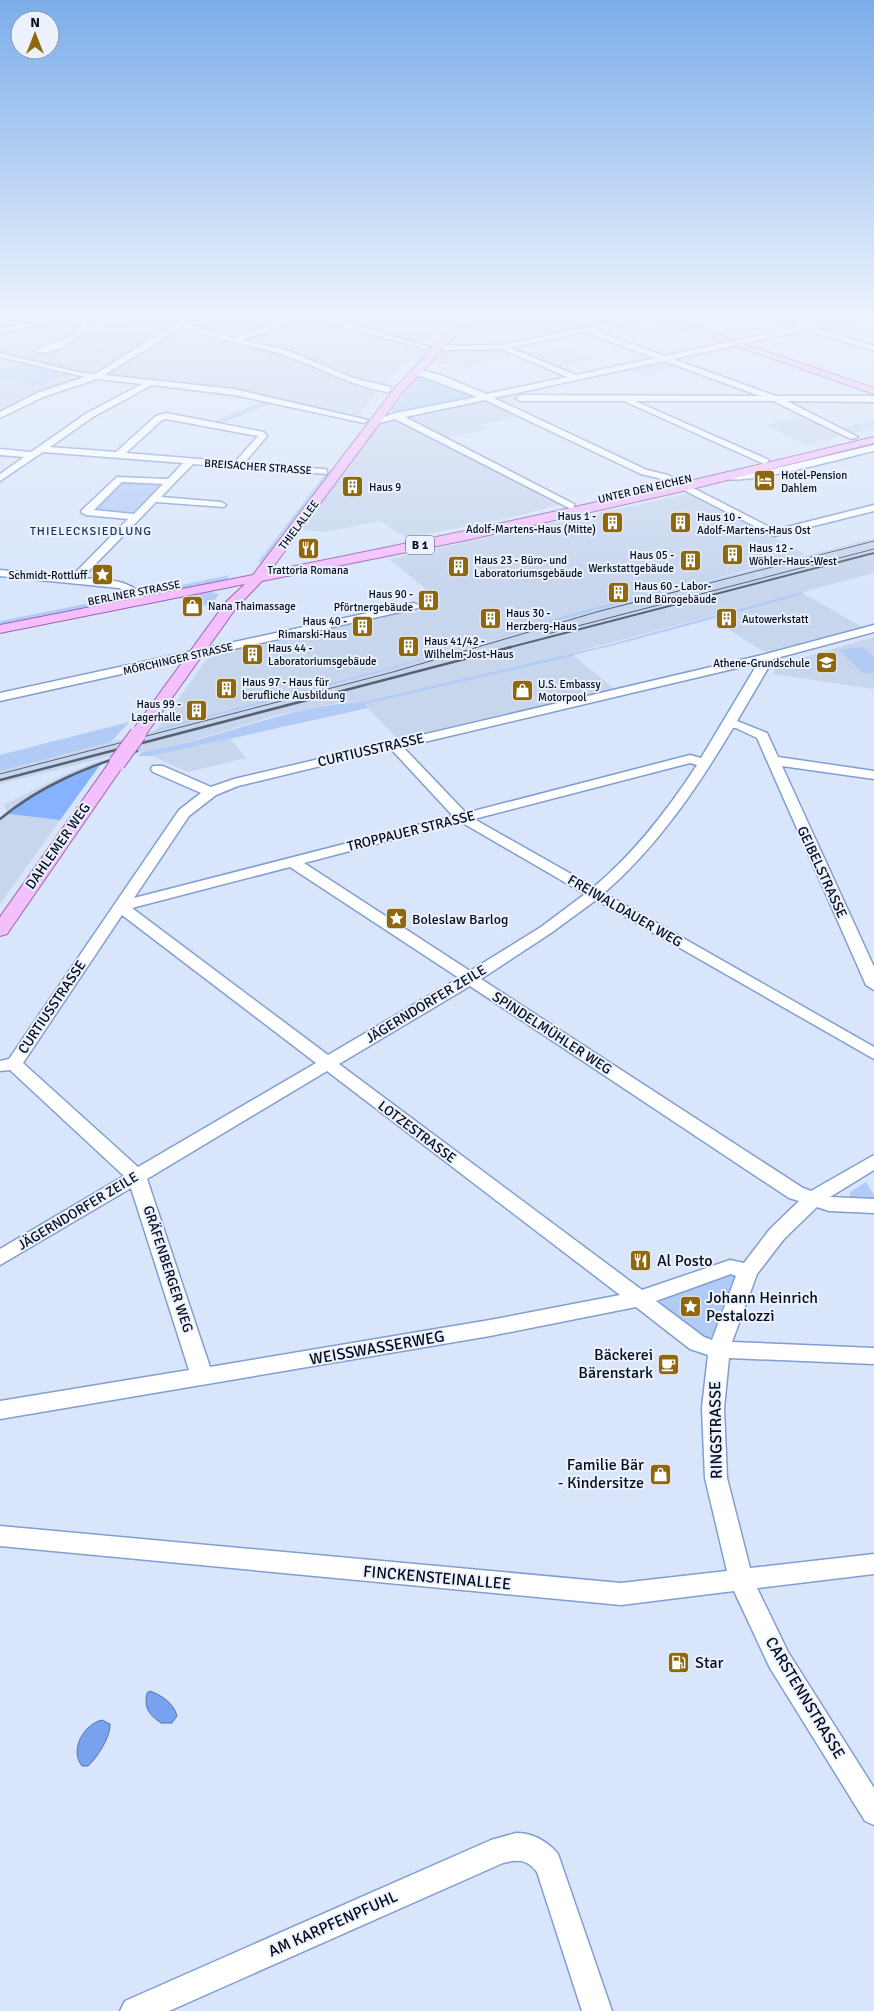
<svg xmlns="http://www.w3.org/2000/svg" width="874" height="2011" viewBox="0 0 874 2011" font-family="Signika,sans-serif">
  <rect width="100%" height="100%" fill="#d8e5fb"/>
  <!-- built -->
  <g fill="#c7d5ed">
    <path d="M0,314h20l13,7 -33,6z"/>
    <path d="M174,314h125l-48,17 -25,-6 -20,6z"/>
    <path d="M307,316l113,31 80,1 18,7 -41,7 -2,5 -68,-6 -28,29 -20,26 -2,1 -125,-28 -128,-13 17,-12 -10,-1 -18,11 -32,-5 -61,-17v-19l72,-15 10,7 -3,6 -12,9 76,11 40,-25 37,13 87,23 6,-2 -72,-20z"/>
    <path d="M563,348l29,11 -36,8 -35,-15z"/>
    <path d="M665,361l16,6 -39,9 -15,-7z"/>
    <path d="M23,363l32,9 30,5 -55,20 -30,15v-42z"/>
    <path d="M486,401l34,15 -42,9 9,4 -41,9 -41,-20z"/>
    <path d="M805,417l35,17v2l-33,8 -42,-19z"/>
    <path d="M396,419l165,85 -39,11 -115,23 -27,-17 -54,11 -27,-2 81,-108z"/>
    <path d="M874,420v8l-20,5 -15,-5z"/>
    <path d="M686,494h6l113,60 -235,60 -90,30 120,-35 274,-71v35l-340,90 -171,39 -25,1 -61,12 -109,33 -62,9 -106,27v-13l461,-121 -304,79 50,-70 8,-5 181,-42 18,1 15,-4 -13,-11 16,-4 -43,-35z"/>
    <path d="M804,594l58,33 -96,26 -46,-29 15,-4 7,1 -12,-8z"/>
    <path d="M874,637v52l-101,-15 4,-11h7z"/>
    <path d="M574,656l39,32 -215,51 -34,-35z"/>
    <path d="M230,739l16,19 -58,14 -36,-16z"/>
    <path d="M104,759l-4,6 -23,7 -31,16 -37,26 51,6 -60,84v-86l7,-7 -3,-6 64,-32z"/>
  </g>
  <!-- green -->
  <g fill="#b2cbf6">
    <path d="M319,314h111l27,4 -35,27 -110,-30z"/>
    <path d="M486,314h160l4,1 -99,21 -14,-6 -65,-8z"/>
    <path d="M163,315l10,6v3l-40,25 -61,-9 14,-9h14l3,-5z"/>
    <path d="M21,363h2l51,12c-8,4 -13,0 -21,3l3,1 -1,2 -27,7h-2l5,-3 -13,-4 -18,-1v-10z"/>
    <path d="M420,374l61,23 -82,18 -8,-5z"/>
    <path d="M268,400l6,2 -49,20 1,2 -14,-2z"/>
    <path d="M326,473h8l-64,87 -12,2z"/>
    <path d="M123,481l40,3 -29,30 -42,-3z"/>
    <path d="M805,554l-205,55 -224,64 -220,58 1,-2 315,-83 98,-32z"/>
    <path d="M230,575l-4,6 -73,16 -5,-5z"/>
    <path d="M211,592l8,2 -9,12 -13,-2 -6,-6 6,-1 -2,-2z"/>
    <path d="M801,592l3,2 -178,48 -53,13 1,1 -209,48 3,4 -216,48h-14l4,-4c75,-11 144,-47 221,-50l245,-57z"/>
    <path d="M125,596l4,5 -129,26v-6z"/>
    <path d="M863,647l11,10v16l-10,1 -25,-24z"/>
    <path d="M129,722l-18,20 -111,29v-16z"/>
    <path d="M866,1182l8,13v4l-24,-1v-6z"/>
    <path d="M722,1272l12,2 2,6 -23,57 -8,1 -45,-33 1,-6z"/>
  </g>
  <!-- forest -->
  <path fill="#86b2ff" d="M100,765l-40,55 -51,-6c27,-23 57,-38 91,-49z"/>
  <!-- water -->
  <g fill="#77a2ee" stroke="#5475af">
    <path d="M150,1691c11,4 24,12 27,25l-5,7h-11c-13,-9 -17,-16 -14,-30z"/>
    <path d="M102,1720l8,4c1,12 -13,34 -22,42h-6c-13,-16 2,-42 20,-46z"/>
  </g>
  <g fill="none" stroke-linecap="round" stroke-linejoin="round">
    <defs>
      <g id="minor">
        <path d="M72,314h18l-8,3 6,6c-3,15 -42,36 -53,28 13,-10 41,-8 45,-27l-6,-6 -74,14v-4z"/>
        <path d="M301,314h13l116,33 -4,2 -118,-32 -66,23 47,11 64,27 37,9v4l-3,1c-37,-6 -69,-26 -104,-37 -33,-11 -68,-15 -100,-29l-78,49 129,14 134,31 -4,3 -130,-28 -82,-10 -59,32 -43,30 66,5 40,-36 10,-3 98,19 3,4 -23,27 80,6 3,1v4l-134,-10 -32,33 60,5 5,3 -2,2 -68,-5 -74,76c27,3 47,-1 65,23l-2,2h-8l-10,-12 -8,-3 -119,-12v-6l71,7 57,-58 -42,-4 -5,-3 1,-2 35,-33 51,2 15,-16 -140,-11 -43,29v-7l24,-17 -24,-2v-6l31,3 56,-39 55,-29 -45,-5 -54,18 -43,21v-6l37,-19 48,-16 -85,-20v-4l77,19 18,2 85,-53 53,17zM166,419l92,17 -23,26 -109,-9 36,-33zM122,482l41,2 -29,30 -40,-4z"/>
        <path d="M653,314h13l-73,16 72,26 133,-29 -37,-13c16,0 30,10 46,11 16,2 46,-11 66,-11l-57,14 58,18v5l-67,-21 -134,29 103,37h98v6l-87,-1 71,36 -7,2 -78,-38h-138l132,58 2,2 -5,3 -140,-63h-104l-4,-3 4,-3 240,1 -96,-35 -170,37 153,72 21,5 107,55 99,-25v6l-100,25 -112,-57 -21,-5 -156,-74 -80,17 169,87v4l-3,1 -176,-90 -19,5 -4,-3 23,-8 82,-16 -64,-24v-4h3l24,6 47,19 80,-17 -66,-28 -62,1h-3v-4l66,-1zM584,332l71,26 -79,17 -66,-27z"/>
        <path d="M874,445v6c-24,5 -139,38 -154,26l5,-3h26z"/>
        <path d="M414,603l6,3 -2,2 -418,93v-8z"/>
        <path d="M874,625v7l-105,28 2,3 -34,58 30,12 11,24 96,14v8l-92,-13 92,201v23l-8,-5 -109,-247 -21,-10h-3c-36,60 -75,118 -129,165l270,154v12l-278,-159 -45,33 -70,46 322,209 8,3 63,-36v15l-44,27 44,2v14l-45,-2 -12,-4 -33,32 -27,35 -25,68 142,6v16l-145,-6 -5,50 3,70 23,90 124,-14v20l-117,14 31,64 86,136v37l-9,-4 -95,-153 -36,-77 -113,14 -621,-59v-20l621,57 106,-12 -22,-93 -3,-70 6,-53 -18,-6 -54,-42 -146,29 -490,83v-18l189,-31 -58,-182 -131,77v-16l124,-73 -114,-106 -10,1v-10l9,-2 170,-249 22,-17 -48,-21 -2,-3 2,-3h10l48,21 23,-8 528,-124zM758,663l-57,95 -11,-3 -224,58 -63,-66zM391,749l62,67 -319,82 55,-82 27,-21 22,-9zM690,763l7,2c-30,46 -62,87 -103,122l-120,-68zM461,822l124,72 -44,33 -71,44 -166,-108zM290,867l169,111 -131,77 -196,-147zM122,915l194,148 -178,104 -115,-104zM470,986l319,212 10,3 -29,28 -26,34 -14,-3 -88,30 -303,-226zM327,1071l293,224 -130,25 -280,47 -63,-188zM731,1274l5,2 -24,64 -8,-3 -48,-36z"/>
        <path d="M516,1833c17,0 31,8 42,21l54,157h-30l-45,-139c-10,-13 -19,-13 -34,-9l-334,148h-49l5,-10 366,-161z"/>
      </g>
      <g id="major">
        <path d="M477,314h11l-36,25 -50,54 -132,178c203,-40 404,-85 604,-134v6l-182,46 -225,51 -205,41 -26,27 -92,129 -6,2 -8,-5 96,-132 19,-18 -245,49v-8l253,-50 141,-186 52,-54z"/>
        <path d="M644,314h12l218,74v6z"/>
        <path d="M117,758l8,5 -118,171 -7,2v-19l111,-157z"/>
      </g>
    </defs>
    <!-- minor casing -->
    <use href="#minor" stroke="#819ed2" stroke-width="3"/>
    <!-- major casing -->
    <use href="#major" stroke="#9b65ad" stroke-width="2"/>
    <!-- minor -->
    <use href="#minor" fill="#fff" fill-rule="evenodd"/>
    <!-- major -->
    <use href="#major" fill="#f4bffd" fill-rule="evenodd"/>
    <!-- tram -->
    <g stroke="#576174" stroke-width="1">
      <path d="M547,634l327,-85"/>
      <path d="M0,774l393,-102 207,-61 274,-70"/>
    </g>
    <!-- rail-far1 -->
    <path stroke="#576174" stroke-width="2" d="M507,648l367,-95"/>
    <!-- rail -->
    <g stroke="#576174" stroke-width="2.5">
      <path d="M0,780l511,-133"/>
      <path d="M0,819c41,-34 87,-52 137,-68"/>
    </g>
    <defs>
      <path id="major-bridge" d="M117,763l21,-29"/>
    </defs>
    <!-- major-bridge casing -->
    <use href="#major-bridge" stroke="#9b65ad" stroke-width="18" stroke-linecap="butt"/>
    <!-- major-bridge -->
    <use href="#major-bridge" stroke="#f4bffd" stroke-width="16"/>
  </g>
  <!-- sky -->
  <linearGradient id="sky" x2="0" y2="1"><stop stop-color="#7badea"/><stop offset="0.53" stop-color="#edf3fd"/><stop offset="1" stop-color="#edf3fd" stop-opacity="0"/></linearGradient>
  <rect width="874" height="595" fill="url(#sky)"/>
  <!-- icons -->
  <defs>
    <symbol id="hotel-square" viewBox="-11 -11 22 22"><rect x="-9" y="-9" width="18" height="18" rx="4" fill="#8f680d" stroke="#ebf2fd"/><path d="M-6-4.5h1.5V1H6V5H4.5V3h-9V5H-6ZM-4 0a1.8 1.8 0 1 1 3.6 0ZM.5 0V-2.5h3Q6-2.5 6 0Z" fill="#fff"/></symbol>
    <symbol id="building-square" viewBox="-11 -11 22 22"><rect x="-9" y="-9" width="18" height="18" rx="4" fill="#8f680d" stroke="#ebf2fd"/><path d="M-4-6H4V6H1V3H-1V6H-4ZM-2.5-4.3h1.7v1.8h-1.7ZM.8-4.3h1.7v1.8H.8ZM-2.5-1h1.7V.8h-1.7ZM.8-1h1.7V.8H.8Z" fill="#fff"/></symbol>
    <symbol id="restaurant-square" viewBox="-11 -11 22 22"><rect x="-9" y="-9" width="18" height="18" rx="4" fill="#8f680d" stroke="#ebf2fd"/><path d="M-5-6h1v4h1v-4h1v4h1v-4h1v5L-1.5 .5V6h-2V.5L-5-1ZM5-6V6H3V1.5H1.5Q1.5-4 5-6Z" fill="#fff"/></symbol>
    <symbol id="sight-square" viewBox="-11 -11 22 22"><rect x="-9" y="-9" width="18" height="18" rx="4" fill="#8f680d" stroke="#ebf2fd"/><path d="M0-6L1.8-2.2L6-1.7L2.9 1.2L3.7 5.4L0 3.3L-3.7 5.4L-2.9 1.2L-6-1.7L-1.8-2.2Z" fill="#fff"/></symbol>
    <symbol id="shop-square" viewBox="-11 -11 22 22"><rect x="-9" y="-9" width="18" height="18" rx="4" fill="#8f680d" stroke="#ebf2fd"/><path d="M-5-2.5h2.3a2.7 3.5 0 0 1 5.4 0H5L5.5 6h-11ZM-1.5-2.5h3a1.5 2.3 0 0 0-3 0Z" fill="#fff"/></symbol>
    <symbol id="school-square" viewBox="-11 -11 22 22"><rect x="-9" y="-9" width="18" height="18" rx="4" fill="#8f680d" stroke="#ebf2fd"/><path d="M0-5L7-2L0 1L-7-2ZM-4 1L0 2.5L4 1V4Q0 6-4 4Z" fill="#fff"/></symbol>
    <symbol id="cafe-square" viewBox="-11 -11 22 22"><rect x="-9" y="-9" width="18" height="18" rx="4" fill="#8f680d" stroke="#ebf2fd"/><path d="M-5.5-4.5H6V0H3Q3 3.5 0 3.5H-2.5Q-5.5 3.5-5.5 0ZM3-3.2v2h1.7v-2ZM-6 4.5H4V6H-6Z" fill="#fff"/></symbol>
    <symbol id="fuel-square" viewBox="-11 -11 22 22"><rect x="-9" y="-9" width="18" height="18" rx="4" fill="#8f680d" stroke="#ebf2fd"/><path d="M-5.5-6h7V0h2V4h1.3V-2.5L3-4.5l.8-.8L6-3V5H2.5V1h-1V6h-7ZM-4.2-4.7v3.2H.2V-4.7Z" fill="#fff"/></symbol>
  </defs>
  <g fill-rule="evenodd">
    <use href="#hotel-square" x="752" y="468" width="25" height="25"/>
    <use href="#building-square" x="340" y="474" width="25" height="25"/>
    <use href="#building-square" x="600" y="510" width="25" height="25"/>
    <use href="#building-square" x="668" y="510" width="25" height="25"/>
    <use href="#restaurant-square" x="296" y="536" width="25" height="25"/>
    <use href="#building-square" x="720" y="542" width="25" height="25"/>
    <use href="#building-square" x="678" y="548" width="25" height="25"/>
    <use href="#building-square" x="446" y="554" width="25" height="25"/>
    <use href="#sight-square" x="90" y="562" width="25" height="25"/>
    <use href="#building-square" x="606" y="580" width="25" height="25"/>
    <use href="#building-square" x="416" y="588" width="25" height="25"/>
    <use href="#shop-square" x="180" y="594" width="25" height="25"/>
    <use href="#building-square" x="478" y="606" width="25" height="25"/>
    <use href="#building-square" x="714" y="606" width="25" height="25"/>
    <use href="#building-square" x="350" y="614" width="25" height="25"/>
    <use href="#building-square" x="396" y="634" width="25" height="25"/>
    <use href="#building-square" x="240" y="642" width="25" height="25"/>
    <use href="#school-square" x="814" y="650" width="25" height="25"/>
    <use href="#building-square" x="214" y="676" width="25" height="25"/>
    <use href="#shop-square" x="510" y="678" width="25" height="25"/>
    <use href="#building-square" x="184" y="698" width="25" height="25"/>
    <use href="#sight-square" x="384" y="906" width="25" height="25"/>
    <use href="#restaurant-square" x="628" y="1248" width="25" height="25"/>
    <use href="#sight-square" x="678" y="1294" width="25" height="25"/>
    <use href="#cafe-square" x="656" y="1352" width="25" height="25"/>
    <use href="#shop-square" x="648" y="1462" width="25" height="25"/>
    <use href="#fuel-square" x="666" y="1650" width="25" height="25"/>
  </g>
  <g text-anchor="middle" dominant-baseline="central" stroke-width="4" stroke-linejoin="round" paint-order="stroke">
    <!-- far-street labels -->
    <g font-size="11" fill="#040b1d" stroke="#ebf2fd">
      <text transform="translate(258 467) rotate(4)">BREISACHER STRASSE</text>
      <text transform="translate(645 489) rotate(-13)">UNTER DEN EICHEN</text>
      <text transform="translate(299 525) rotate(-53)">THIELALLEE</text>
      <text transform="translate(134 593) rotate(-11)">BERLINER STRASSE</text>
      <text transform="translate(178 659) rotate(-13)">MÖRCHINGER STRASSE</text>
    </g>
    <!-- far-poi labels -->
    <g font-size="11" fill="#040b1d" stroke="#ebf2fd" text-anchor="start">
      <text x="781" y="475">Hotel-Pension<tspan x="781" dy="13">Dahlem</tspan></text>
      <text x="369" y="487">Haus 9</text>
      <text x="596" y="516" text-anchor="end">Haus 1 -<tspan x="596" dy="13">Adolf-Martens-Haus (Mitte)</tspan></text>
      <text x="697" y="517">Haus 10 -<tspan x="697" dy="13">Adolf-Martens-Haus Ost</tspan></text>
      <text x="749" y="548">Haus 12 -<tspan x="749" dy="13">Wöhler-Haus-West</tspan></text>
      <text x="674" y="555" text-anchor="end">Haus 05 -<tspan x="674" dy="13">Werkstattgebäude</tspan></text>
      <text x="474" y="560">Haus 23 - Büro- und<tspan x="474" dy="13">Laboratoriumsgebäude</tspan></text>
      <text x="308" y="570" text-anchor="middle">Trattoria Romana</text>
      <text x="87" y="575" text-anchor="end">Schmidt-Rottluff</text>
      <text x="634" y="586">Haus 60 - Labor-<tspan x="634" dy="13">und Bürogebäude</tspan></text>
      <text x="413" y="594" text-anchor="end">Haus 90 -<tspan x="413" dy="13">Pförtnergebäude</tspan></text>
      <text x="208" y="606">Nana Thaimassage</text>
      <text x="506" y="613">Haus 30 -<tspan x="506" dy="13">Herzberg-Haus</tspan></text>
      <text x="742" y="619">Autowerkstatt</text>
      <text x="347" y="621" text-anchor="end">Haus 40 -<tspan x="347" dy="13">Rimarski-Haus</tspan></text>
      <text x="424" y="641">Haus 41/42 -<tspan x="424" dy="13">Wilhelm-Jost-Haus</tspan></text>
      <text x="268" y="648">Haus 44 -<tspan x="268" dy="13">Laboratoriumsgebäude</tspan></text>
      <text x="810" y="663" text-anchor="end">Athene-Grundschule</text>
      <text x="242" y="682">Haus 97 - Haus für<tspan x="242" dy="13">berufliche Ausbildung</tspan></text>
      <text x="538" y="684">U.S. Embassy<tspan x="538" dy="13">Motorpool</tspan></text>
      <text x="181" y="704" text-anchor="end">Haus 99 -<tspan x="181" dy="13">Lagerhalle</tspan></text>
    </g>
    <!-- far-neighbourhood labels -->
    <g font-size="12" letter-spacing="1" fill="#19305b" stroke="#ebf2fd">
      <text x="91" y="531">THIELECKSIEDLUNG</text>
    </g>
    <!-- shield labels -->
    <rect fill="#ebf2fd" stroke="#495060" stroke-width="1" x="406" y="535.5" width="28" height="19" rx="4"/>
    <g font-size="12" font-weight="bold" fill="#040b1d">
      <text x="420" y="545">B 1</text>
    </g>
    <!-- street labels -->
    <g font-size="14" fill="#040b1d" stroke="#ebf2fd">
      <text transform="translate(371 750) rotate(-13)">CURTIUSSTRASSE</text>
      <text transform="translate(411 831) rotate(-14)">TROPPAUER STRASSE</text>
      <text transform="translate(58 846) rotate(-55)">DAHLEMER WEG</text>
      <text transform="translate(822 872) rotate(65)">GEIBELSTRASSE</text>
      <text transform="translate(625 911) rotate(30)">FREIWALDAUER WEG</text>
      <text transform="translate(426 1004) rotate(-31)">JÄGERNDORFER ZEILE</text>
      <text transform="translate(52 1007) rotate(-56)">CURTIUSSTRASSE</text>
      <text transform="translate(552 1033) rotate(33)">SPINDELMÜHLER WEG</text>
      <text transform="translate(417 1132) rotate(37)">LOTZESTRASSE</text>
      <text transform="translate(78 1211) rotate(-31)">JÄGERNDORFER ZEILE</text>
      <text transform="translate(168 1269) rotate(72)">GRÄFENBERGER WEG</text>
    </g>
    <!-- poi labels -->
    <g font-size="14" fill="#040b1d" stroke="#ebf2fd" text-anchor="start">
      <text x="412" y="919">Boleslaw Barlog</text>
    </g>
    <!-- near-poi labels -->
    <g font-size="16" fill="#040b1d" stroke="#ebf2fd" text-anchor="start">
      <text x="657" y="1261">Al Posto</text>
      <text x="706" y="1298">Johann Heinrich<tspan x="706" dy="18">Pestalozzi</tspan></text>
      <text x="653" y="1355" text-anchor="end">Bäckerei<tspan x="653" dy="18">Bärenstark</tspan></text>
      <text x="644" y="1465" text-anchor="end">Familie Bär<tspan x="644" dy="18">- Kindersitze</tspan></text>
      <text x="695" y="1663">Star</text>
    </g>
    <!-- near-street labels -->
    <g font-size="16" fill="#040b1d" stroke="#ebf2fd">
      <text transform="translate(377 1348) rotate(-10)">WEISSWASSERWEG</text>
      <text transform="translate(716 1430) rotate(-91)">RINGSTRASSE</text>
      <text transform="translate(437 1578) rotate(5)">FINCKENSTEINALLEE</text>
      <text transform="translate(805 1698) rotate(59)">CARSTENNSTRASSE</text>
      <text transform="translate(333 1924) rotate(-24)">AM KARPFENPFUHL</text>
    </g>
  </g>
  <!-- north arrow -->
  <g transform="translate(35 35)"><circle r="24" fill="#ebf2fd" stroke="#8f96a3"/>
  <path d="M0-4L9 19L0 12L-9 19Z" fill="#8f680d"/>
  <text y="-8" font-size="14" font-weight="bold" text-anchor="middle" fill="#040b1d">N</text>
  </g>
</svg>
